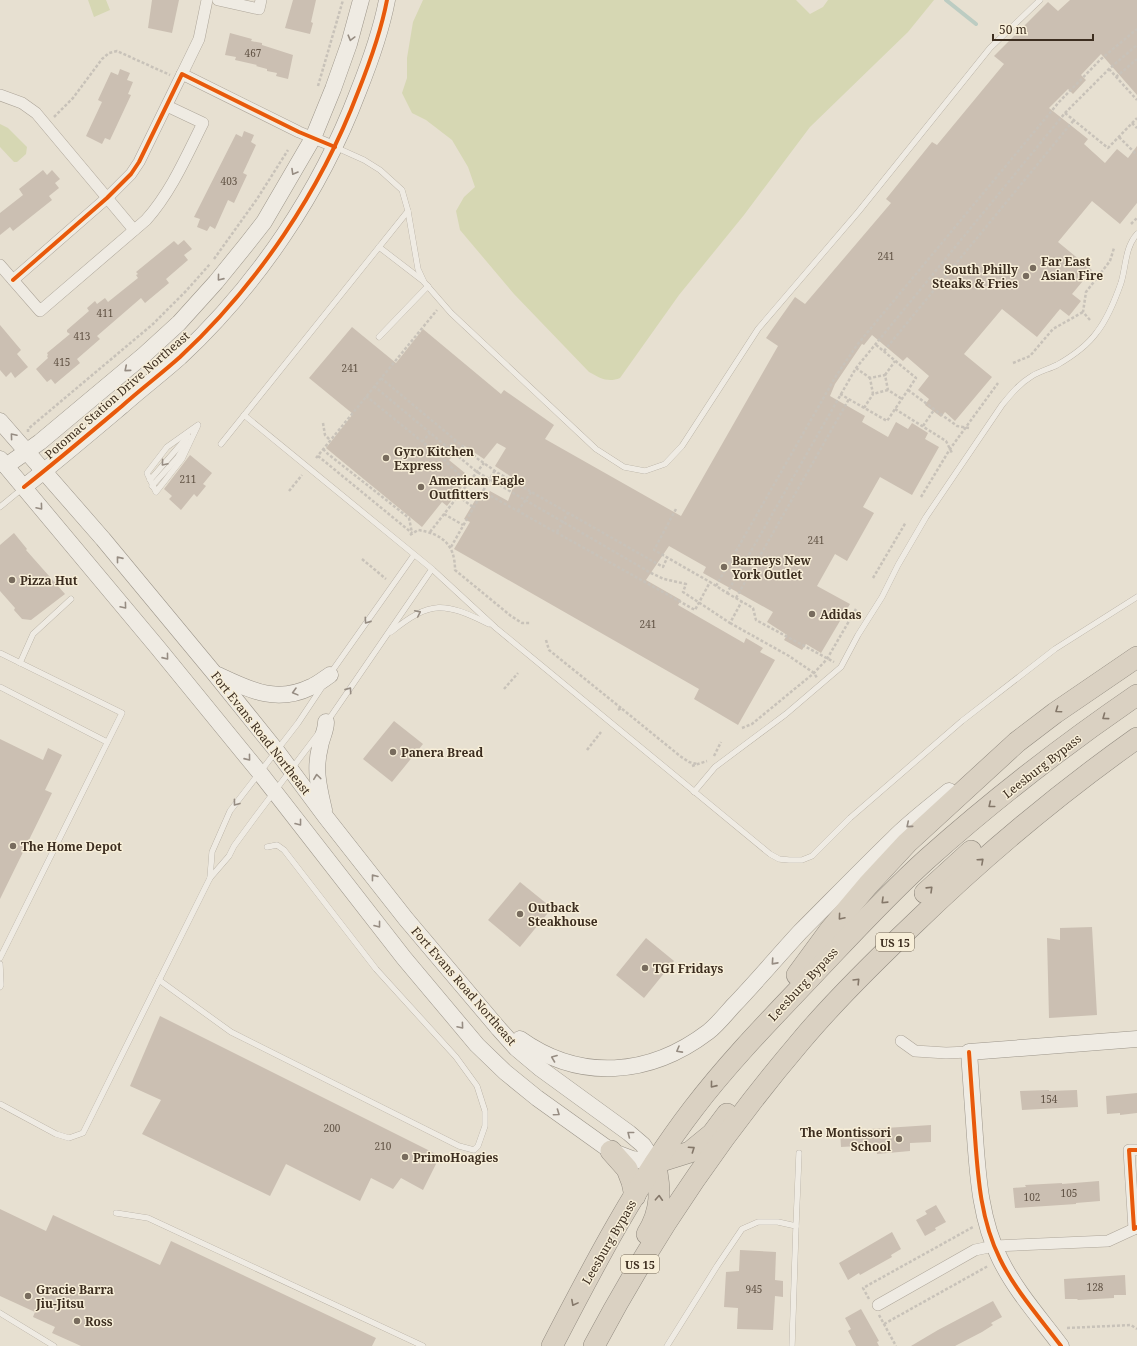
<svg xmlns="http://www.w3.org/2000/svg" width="1137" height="1346" viewBox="0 0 1137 1346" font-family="'Noto Serif',serif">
  <rect width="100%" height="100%" fill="#e7e0d1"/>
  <!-- green -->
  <g fill="#d6d7b3">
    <path d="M88,0h18l4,10 -16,7z"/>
    <path d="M423,0h373l14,14 13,-7 5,-7h106l-26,32 -98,95 -66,88 -65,80 -59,83c-12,5 -20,0 -31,-6l-75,-78 -54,-64 -4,-19 8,-14 11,-10 -7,-20 -16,-27 -26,-20 -14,-7 -10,-20 5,-15v-20l6,-36z"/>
    <path d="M0,124l8,4 19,19 -1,7 -9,8h-3l-14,-15z"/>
  </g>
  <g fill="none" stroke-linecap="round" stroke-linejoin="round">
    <!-- stream -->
    <path stroke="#bcccc2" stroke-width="4" d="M946,0l30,24"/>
  </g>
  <!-- building -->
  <g fill="#cbbfb2">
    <path d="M152,0h27l-7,33 -24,-5z"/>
    <path d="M293,0h23l-5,22 2,1 -3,11 -25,-6z"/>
    <path d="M1070,0h67v95l-36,-41 -20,21 5,5 -13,14 -5,-5 -19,19 39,31 -4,5 21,19 12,-14 11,9 9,-12v57l-17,21 -28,-23 -34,41 34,28 -20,24 9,7 -12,15 -9,-7 -23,28 -35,-28 -38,45 28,23 -37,44 -10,-9 -4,5 -16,-12 4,-6 -11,-9 11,-14 -22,-19 -4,4 -31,-26 -8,10 -2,-1 -27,40 -5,12 35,20 -3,6 26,15 8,-15 12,7 4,-6 16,10 -3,6 14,8 -27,48 -32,-18 -17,30 11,6 -27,48 -12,-7 -18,32 33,18 -29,49 -15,-9 -4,6 -18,-10 3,-5 -20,-13 6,-10 -70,-39 3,-6 -37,-21 -23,34 35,20 -3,5 66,38 2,-5 17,10 -3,4 15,8 -37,65 -44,-26 5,-10 -245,-140 16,-27 -6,-3 13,-22 7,4 6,-10 18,10 8,-21 -21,-14 11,-18 -9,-5 -13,16 -21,-14 -14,15 16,13 -8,9 5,5 -15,19 -5,-4 -20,25 -96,-79 27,-34 -44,-36 43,-51 44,36 27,-34 78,65 3,-4 50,35 -9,14 136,77 97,-170 -12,-8 29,-41 10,7 86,-101 -5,-4 46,-57 5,3 67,-81 -10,-8 54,-54 10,9z"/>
    <path d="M230,33l22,6 -1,2 11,2v2l31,10 -5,24 -12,-3 1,-3 -10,-2v-2l-11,-3 1,-1 -22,-5 1,-3 -11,-2z"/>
    <path d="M120,69l10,4 -3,7 6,2 -5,12 3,1 -21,45 -5,-2 -3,6 -16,-8 16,-34 -4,-2 13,-28 7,3z"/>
    <path d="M244,131l10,4 -3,7 5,3 -13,28 4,2 -13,28 -6,-3 -13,29 -5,-3 -3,5 -10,-4 3,-8 -6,-2 42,-83 6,3z"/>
    <path d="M43,170l4,5 5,-5 8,9 -5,4 4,5 -10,8 3,4 -39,31 -3,-4 -10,8v-22l23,-18 -4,-6z"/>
    <path d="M184,240l8,9 -8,6 4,5 -22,19 3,4 -24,20 -4,-5 -44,38 3,3 -23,20 3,4 -25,21 -4,-5 -4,3 -11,-13 12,-11 -1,-2 1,-1 -1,-2 23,-19 -3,-2v-2l22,-19 -2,-3 8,-7 2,3 8,-6 3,4 30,-24 -2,-3 2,-1 -2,-2 38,-31 4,4z"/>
    <path d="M0,325l21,25 -4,4 11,13 -13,11 -4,-6 -5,5 -6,-7z"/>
    <path d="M190,455l22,18 -9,11 3,2 -9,11 -3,-3 -13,16 -12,-11 3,-3 -8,-7z"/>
    <path d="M14,533l13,16 -1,1 39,44 -34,26 -9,-1 -8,-9 1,-2 -15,-17v-46z"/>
    <path d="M394,721l29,23 -31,38 -29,-23z"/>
    <path d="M0,739l43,21 5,-12 14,7 -17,35 7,3 -52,106z"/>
    <path d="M520,882l32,26 -32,39 -32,-27z"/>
    <path d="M1092,927l5,88 -48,3 -2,-80 13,2v-12z"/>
    <path d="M646,938l28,23 -30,37 -28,-23z"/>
    <path d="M160,1016l280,140 -17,34 -22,-12 -8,11 -22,-11 -11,23 -74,-37 -16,32 -128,-62 19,-34 -31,-14z"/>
    <path d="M1049,1090v1l28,-1 1,17 -56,3 -2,-19z"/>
    <path d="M1137,1093v20l-17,2v-2l-13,1 -1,-18z"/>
    <path d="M931,1125v17l-21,1v8l-33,3 -1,-9 -35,2 -1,-16z"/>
    <path d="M1099,1181l1,20 -24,2v1l-61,4 -2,-20 13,-1 -1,-2 37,-2v1z"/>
    <path d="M936,1205l10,17 -11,6 1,2 -11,6 -9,-16 11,-6 -2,-3z"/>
    <path d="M0,1209l46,22 7,-16 107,50 11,-24 205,97 -4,8h-291l-29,-13 3,-6 -22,-10 2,-5 -35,-16z"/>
    <path d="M892,1232l9,17 -10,6 1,2 -32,18 -1,-2 -11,7 -9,-17z"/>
    <path d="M740,1250l36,2 -1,28 8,1v16l-8,-1 -2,34 -36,-1 1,-21 -14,-1 2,-35 13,-1z"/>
    <path d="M1125,1275l1,20h-12v3l-36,2 -1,-1h-12l-1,-20z"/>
    <path d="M993,1301l9,16 -11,6 2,2 -11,7 -27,14h-44l27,-16z"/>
    <path d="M861,1309l18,32 -2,1 2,4h-23l-8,-15 3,-2 -6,-11z"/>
  </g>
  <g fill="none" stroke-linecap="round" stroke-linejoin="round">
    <defs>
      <g id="lane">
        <path d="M408,211l10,58 6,13 27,31 145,136 28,18 21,4 20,-7 17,-18 76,-117 101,-118 131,-163 50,-48"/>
        <path d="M379,247l43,33"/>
        <path d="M379,337l49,-51"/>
        <path d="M244,415l188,154 64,59 34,28 240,198 9,5 10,1h13l10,-4 38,-38 112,-97 93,-72 82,-52"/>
        <path d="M198,425l-16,34 -26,33 -9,-19 20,-26z"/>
        <path d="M221,444l187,-233 -6,-21 -22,-20 -16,-10 -29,-13"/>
        <path d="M150,480l38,-44"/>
        <path d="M152,486l26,-29 9,-15"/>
        <path d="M0,507l23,-19"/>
        <path d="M391,632c40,-32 53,-30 98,-8"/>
        <path d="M0,653l122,60 -122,245"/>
        <path d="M20,663l13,-29 38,-35"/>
        <path d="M330,674l84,-119"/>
        <path d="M0,687l107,55"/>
        <path d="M327,722l105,-153"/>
        <path d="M694,792l21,-25 71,-53 55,-47 17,-32 24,-38 16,-32 28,-48 76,-112c9,-11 17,-21 30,-29 8,-5 17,-7 25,-11 14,-8 30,-19 40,-33 11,-14 18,-32 24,-49 5,-16 4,-36 16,-49"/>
        <path d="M210,878l2,-26 18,-41 68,-88 24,-36"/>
        <path d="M0,964l1,21 -1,2"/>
        <path d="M159,980l72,52 228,114 15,4 4,-4 7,-20v-15l-8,-25 -21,-29 -80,-88 -92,-119 -7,-5 -10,2"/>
        <path d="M0,1104l56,30 13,4 14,-5 127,-255 19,-22 5,-10 22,-30 62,-82"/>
        <path d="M116,1213l32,5 275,128"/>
        <path d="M796,1226l3,-73"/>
        <path d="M0,1313l54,33"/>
        <path d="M667,1346l50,-80 25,-37 16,-7h20l18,4 -4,120"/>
      </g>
      <g id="street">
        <path d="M218,0l41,9 2,-9"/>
        <path d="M182,74l17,-35 8,-39"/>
        <path d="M0,95l22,8 14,10 98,117"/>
        <path d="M0,265l40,46 106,-91c25,-28 40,-63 57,-97l-36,-17"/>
        <path d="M13,280l94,-82 24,-24 8,-12 43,-88 117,58 36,15"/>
        <path d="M901,1041l14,10 31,2 23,-1"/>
        <path d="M1137,1150h-8l5,79 3,-2"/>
        <path d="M878,1305l97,-55 19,-4 114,-5 26,-12"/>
      </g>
      <g id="secondary">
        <path d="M0,421l103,118 111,134 62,77 49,66 81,103 93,110 17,19 25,21 88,64 14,12 12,18"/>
        <path d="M0,459l158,189 102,125 144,185 73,87 28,27 32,26 74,53 21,8 23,4"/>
        <path d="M6,466l34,-24 104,-87 35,-32 37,-41 30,-37 18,-23 49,-84 20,-49 16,-45 12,-44"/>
        <path d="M24,487c33,-26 66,-54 98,-81 19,-17 39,-32 58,-49 78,-73 140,-165 178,-265 12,-30 23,-60 29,-92"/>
        <path d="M218,675c32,15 58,29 93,12 7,-3 13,-8 19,-12"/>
        <path d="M324,810c-5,-22 -10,-40 -4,-63 1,-8 6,-16 6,-25"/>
        <path d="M520,1039c60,43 130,37 188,-7 9,-7 17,-17 25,-26 23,-24 44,-49 67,-74 31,-31 62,-63 94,-94 17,-17 37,-32 55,-47"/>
        <path d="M1061,1346c-21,-28 -46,-56 -61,-87 -19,-38 -22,-80 -25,-122 -2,-28 -4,-56 -6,-85l168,-13"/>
      </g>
      <g id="highway">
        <path d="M925,893l46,-42"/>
        <path d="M797,975l33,-45 38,-45 39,-42 110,-101 38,-29 82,-56"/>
        <path d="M611,1151l16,18 5,13 3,14"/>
        <path d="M655,1163l35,-11 22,-18 15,-20"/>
        <path d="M647,1234c15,-24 14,-45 8,-71"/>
        <path d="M552,1346c42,-81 85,-164 141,-237 35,-46 75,-87 115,-129 39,-41 77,-83 119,-121 66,-59 137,-114 210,-164"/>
        <path d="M594,1346c57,-108 127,-211 206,-304 35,-42 75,-81 115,-119 69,-67 143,-129 222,-185"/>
      </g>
    </defs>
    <!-- lane casing -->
    <use href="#lane" stroke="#ada599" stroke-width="6"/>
    <!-- street casing -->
    <use href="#street" stroke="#ada599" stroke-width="12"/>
    <!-- secondary casing -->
    <use href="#secondary" stroke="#9c958a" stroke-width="17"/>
    <!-- highway casing -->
    <use href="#highway" stroke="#928b80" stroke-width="22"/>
    <!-- path -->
    <g stroke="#c8c2b9" stroke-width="2.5" stroke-dasharray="3 2" stroke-linecap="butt">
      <path d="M1109,69l28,31"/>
      <path d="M1116,77l21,-18"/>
      <path d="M318,86l25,-86"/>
      <path d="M1065,113l43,35 29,-30"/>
      <path d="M54,117l19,-19 29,-39 7,-6 8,-2 53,24"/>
      <path d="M1132,123l5,5"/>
      <path d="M1119,137l18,18"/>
      <path d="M1131,224l6,-6"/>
      <path d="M214,259l43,-60 31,-49"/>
      <path d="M1090,320l-7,-8 3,-20 24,-31 4,-13"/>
      <path d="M884,351l190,-231"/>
      <path d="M1013,363l17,-7 23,-27 30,-17"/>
      <path d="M856,368l14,10"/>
      <path d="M885,375l10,-14"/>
      <path d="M381,378l97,81 20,14 165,94 4,-9"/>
      <path d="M374,386l103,86 174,101 13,6 22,5 -3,8 47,31 12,-22"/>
      <path d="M888,390l-15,4 -3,-16 15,-3 3,15 14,9"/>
      <path d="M908,390l49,36 12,2"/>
      <path d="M840,394l47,27 29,-43 -41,-34"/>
      <path d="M366,396l75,61 27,26"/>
      <path d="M864,408l9,-14"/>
      <path d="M895,409l51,32 6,12"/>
      <path d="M323,423l2,12 5,5"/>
      <path d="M923,426l11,-16"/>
      <path d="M28,432v-3l125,-105 33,-33 24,-27"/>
      <path d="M422,442l8,-9"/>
      <path d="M323,449l5,5 81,64 3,15"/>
      <path d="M318,456l94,77"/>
      <path d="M441,457l7,-10 8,-7"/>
      <path d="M316,458l121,-148"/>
      <path d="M289,491l13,-16"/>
      <path d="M482,491l213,119 15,-28 17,11 129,-225 209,-255 44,-44 28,-24"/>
      <path d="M458,496l15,11"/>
      <path d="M921,497l29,-48 48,-66"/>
      <path d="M676,509l-22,41 56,32"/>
      <path d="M518,511l13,-19"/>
      <path d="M444,514l19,11"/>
      <path d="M430,532l54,-69"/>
      <path d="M557,532l11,-19"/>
      <path d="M410,535l8,-5c24,4 37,14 37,40l56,46 11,7h9"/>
      <path d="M451,547l44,-77"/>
      <path d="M362,559l24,20"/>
      <path d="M873,578l33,-56"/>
      <path d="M716,586l120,-210 21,-31 202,-243 42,-43 36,-30"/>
      <path d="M727,593l26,15 3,12 78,42"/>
      <path d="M736,598l113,-199"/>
      <path d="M730,623l59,33 25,17 3,5"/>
      <path d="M546,640l3,10 72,58"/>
      <path d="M504,689l14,-16"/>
      <path d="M618,710l3,-2 59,48 9,6 8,2"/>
      <path d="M742,728l10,-4 62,-51 13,-14 29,-50"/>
      <path d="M587,750l14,-18"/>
      <path d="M714,756l7,-14"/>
      <path d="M692,766l15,-5"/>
      <path d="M869,1299l-6,-11 110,-61"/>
      <path d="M879,1315l17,31"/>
      <path d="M884,1324l104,-58"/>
      <path d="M1067,1328l64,-3 6,4"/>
    </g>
    <!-- lane -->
    <use href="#lane" stroke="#efebe3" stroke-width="5.5"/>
    <!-- street -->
    <use href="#street" stroke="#efebe3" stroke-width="11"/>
    <!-- secondary -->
    <use href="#secondary" stroke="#efebe3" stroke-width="16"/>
    <!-- highway -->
    <use href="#highway" stroke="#dad1c2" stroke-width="21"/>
    <defs>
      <g id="cycleway">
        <path d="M13,280l94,-82 24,-24 8,-12 43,-88 117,58 36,15"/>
        <path d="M24,487c33,-26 66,-54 98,-81 19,-17 39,-32 58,-49 78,-73 140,-165 178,-265 12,-30 23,-60 29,-92"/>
        <path d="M969,1052c2,29 4,57 6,85 3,42 6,84 25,122 15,31 40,59 61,87"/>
        <path d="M1137,1150h-8l5,79 3,-2"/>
      </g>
    </defs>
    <!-- cycleway casing -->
    <use href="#cycleway" stroke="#f7eed8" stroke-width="6"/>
    <!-- cycleway -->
    <use href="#cycleway" stroke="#e8590c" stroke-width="4"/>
  </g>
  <!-- one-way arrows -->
  <defs><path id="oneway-chevron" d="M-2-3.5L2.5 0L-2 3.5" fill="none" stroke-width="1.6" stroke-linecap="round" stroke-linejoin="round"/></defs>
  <g stroke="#968c82">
    <use href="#oneway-chevron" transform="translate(351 38) rotate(105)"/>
    <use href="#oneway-chevron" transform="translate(294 172) rotate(120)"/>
    <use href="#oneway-chevron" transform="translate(220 278) rotate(129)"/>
    <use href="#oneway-chevron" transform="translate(127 369) rotate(140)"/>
    <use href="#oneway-chevron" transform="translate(13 436) rotate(-130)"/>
    <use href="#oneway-chevron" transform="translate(164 463) rotate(130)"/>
    <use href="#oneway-chevron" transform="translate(40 507) rotate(50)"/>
    <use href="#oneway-chevron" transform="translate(119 559) rotate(-129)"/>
    <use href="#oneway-chevron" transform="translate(124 606) rotate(50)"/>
    <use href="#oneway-chevron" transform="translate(418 613) rotate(-26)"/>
    <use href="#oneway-chevron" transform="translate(367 621) rotate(125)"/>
    <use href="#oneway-chevron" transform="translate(166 657) rotate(51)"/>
    <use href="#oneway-chevron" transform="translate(349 690) rotate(-55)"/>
    <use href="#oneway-chevron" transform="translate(295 692) rotate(165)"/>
    <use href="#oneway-chevron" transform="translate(248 758) rotate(51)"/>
    <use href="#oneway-chevron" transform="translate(317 777) rotate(-97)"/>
    <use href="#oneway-chevron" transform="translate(236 803) rotate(127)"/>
    <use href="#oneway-chevron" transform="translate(299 823) rotate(52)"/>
    <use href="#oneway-chevron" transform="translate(909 825) rotate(140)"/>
    <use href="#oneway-chevron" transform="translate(374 877) rotate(-128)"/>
    <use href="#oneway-chevron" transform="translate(378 925) rotate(52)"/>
    <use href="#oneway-chevron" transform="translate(774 962) rotate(132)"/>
    <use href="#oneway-chevron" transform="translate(461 1026) rotate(50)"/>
    <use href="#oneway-chevron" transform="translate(679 1050) rotate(151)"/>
    <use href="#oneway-chevron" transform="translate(554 1058) rotate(-159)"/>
    <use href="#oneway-chevron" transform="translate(557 1113) rotate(35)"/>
    <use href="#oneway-chevron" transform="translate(630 1134) rotate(-142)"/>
  </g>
  <g stroke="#847769">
    <use href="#oneway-chevron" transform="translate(1058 710) rotate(145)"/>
    <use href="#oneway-chevron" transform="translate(1105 717) rotate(144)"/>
    <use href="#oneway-chevron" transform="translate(991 805) rotate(141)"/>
    <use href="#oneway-chevron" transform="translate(981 861) rotate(-42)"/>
    <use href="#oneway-chevron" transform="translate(930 889) rotate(-44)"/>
    <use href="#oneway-chevron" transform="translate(884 901) rotate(136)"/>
    <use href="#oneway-chevron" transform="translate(841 917) rotate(130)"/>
    <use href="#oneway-chevron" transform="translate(857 981) rotate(-46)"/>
    <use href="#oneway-chevron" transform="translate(713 1085) rotate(129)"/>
    <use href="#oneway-chevron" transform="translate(692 1149) rotate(-34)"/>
    <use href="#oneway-chevron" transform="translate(659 1198) rotate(-87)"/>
    <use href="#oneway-chevron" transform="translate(574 1303) rotate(118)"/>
  </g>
  <!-- markers -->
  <g fill="#786c5e" stroke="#f7eed8" stroke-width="1.5">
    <circle cx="1033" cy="268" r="4"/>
    <circle cx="1026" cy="276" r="4"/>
    <circle cx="386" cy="458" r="4"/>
    <circle cx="421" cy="487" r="4"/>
    <circle cx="724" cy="567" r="4"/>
    <circle cx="12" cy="580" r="4"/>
    <circle cx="812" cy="614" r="4"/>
    <circle cx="393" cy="752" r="4"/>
    <circle cx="13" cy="846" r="4"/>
    <circle cx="520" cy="914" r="4"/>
    <circle cx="645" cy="968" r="4"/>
    <circle cx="899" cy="1139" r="4"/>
    <circle cx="405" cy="1157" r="4"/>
    <circle cx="28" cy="1296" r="4"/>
    <circle cx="77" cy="1321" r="4"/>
  </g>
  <g text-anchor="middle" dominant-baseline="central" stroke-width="3" stroke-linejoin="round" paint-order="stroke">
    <!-- number labels -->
    <g font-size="10" fill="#605244">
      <text x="253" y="53">467</text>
      <text x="229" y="181">403</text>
      <text x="886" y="256">241</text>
      <text x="105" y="313">411</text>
      <text x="82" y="336">413</text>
      <text x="62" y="362">415</text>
      <text x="350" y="368">241</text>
      <text x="188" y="479">211</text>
      <text x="816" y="540">241</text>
      <text x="648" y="624">241</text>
      <text x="1049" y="1099">154</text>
      <text x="332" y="1128">200</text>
      <text x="383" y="1146">210</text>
      <text x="1069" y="1193">105</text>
      <text x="1032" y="1197">102</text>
      <text x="1095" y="1287">128</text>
      <text x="754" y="1289">945</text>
    </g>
    <!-- shield labels -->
    <g fill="#f7eed8" stroke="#756857" stroke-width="1">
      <rect x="876" y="933" width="38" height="18" rx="3"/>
      <rect x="621" y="1255" width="38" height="18" rx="3"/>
    </g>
    <g font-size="11" font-weight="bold" fill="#3d2e20">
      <text x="895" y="942">US 15</text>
      <text x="640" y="1264">US 15</text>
    </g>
    <!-- poi labels -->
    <g font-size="12" font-weight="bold" fill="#3d2e20" stroke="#f7eed8" text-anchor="start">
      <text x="1041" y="261">Far East<tspan x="1041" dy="14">Asian Fire</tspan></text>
      <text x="1018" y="269" text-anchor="end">South Philly<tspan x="1018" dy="14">Steaks &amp; Fries</tspan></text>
      <text x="394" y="451">Gyro Kitchen<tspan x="394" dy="14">Express</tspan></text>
      <text x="429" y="480">American Eagle<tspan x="429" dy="14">Outfitters</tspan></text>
      <text x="732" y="560">Barneys New<tspan x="732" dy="14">York Outlet</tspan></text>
      <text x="20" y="580">Pizza Hut</text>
      <text x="820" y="614">Adidas</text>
      <text x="401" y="752">Panera Bread</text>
      <text x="21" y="846">The Home Depot</text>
      <text x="528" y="907">Outback<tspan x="528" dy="14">Steakhouse</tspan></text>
      <text x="653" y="968">TGI Fridays</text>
      <text x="891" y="1132" text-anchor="end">The Montissori<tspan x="891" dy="14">School</tspan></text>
      <text x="413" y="1157">PrimoHoagies</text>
      <text x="36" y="1289">Gracie Barra<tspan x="36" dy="14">Jiu-Jitsu</tspan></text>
      <text x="85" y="1321">Ross</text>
    </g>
    <!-- street labels -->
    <g font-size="12" fill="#3d2e20" stroke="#f7eed8">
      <text transform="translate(117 395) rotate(-41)">Potomac Station Drive Northeast</text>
      <text transform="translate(261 733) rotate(52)">Fort Evans Road Northeast</text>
      <text transform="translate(1042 766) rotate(-38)">Leesburg Bypass</text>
      <text transform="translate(803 984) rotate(-47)">Leesburg Bypass</text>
      <text transform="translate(464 986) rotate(49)">Fort Evans Road Northeast</text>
      <text transform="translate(609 1242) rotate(-60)">Leesburg Bypass</text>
    </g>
  </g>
  <!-- scale -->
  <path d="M993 34v6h100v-6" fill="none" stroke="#3d2e20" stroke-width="2"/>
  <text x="999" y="34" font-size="12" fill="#3d2e20" stroke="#f7eed8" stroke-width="3" paint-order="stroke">50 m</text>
</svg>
